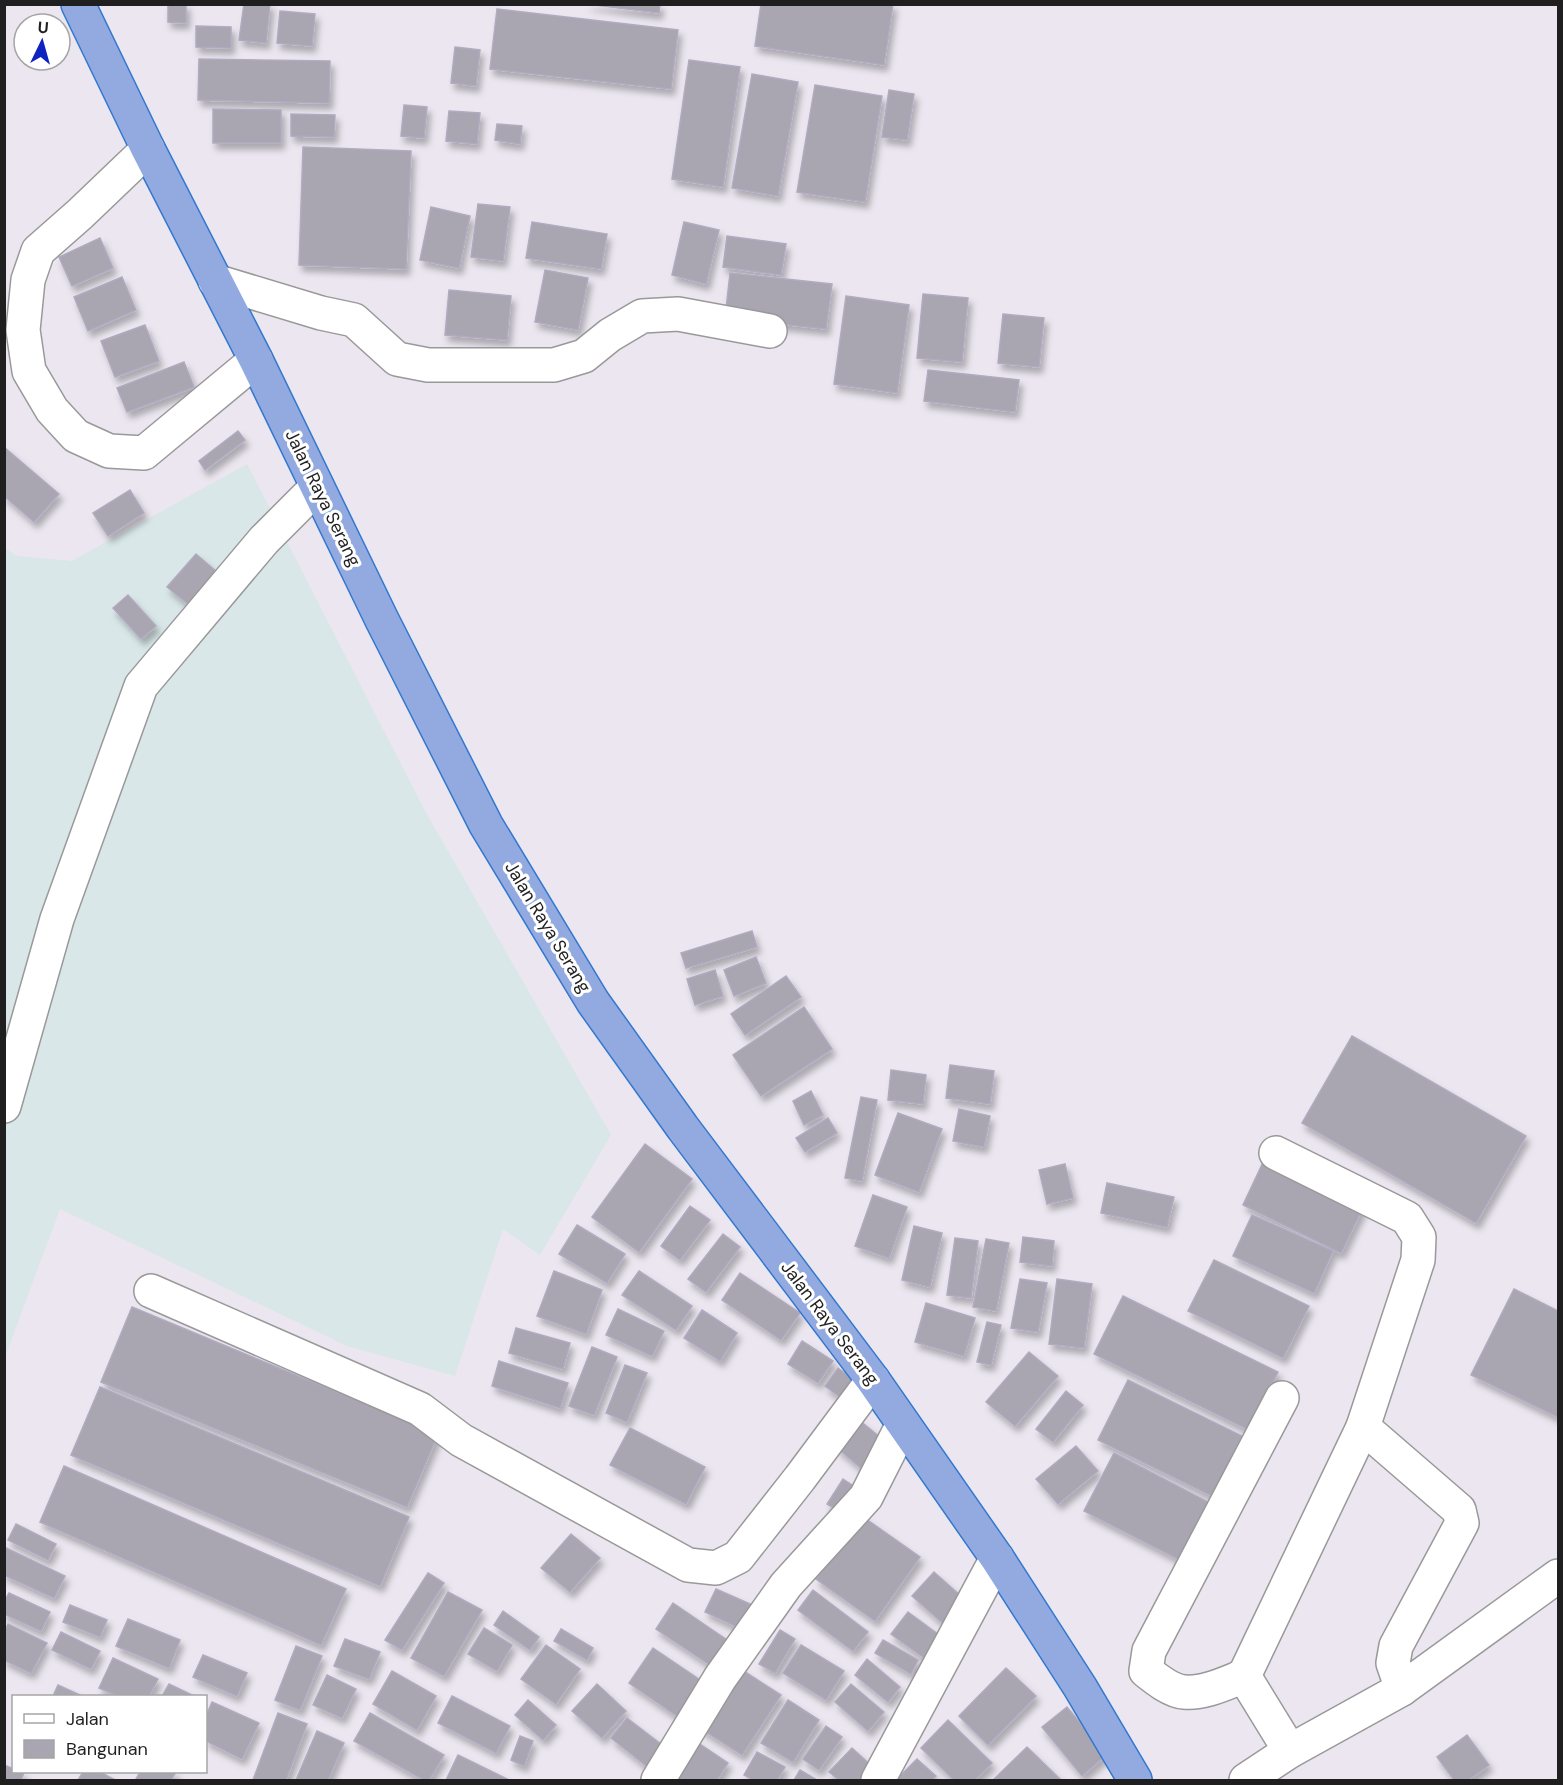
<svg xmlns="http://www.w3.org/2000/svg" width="1563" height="1785" viewBox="0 0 1563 1785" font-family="'DM Sans',sans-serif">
  <defs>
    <filter id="shadow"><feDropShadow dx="3.5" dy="6" stdDeviation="3" flood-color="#0004"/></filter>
  </defs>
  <rect width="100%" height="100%" fill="#ebe6ef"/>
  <!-- industrial -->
  <path fill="#d9e7e8" d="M247,464l178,347 186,324 -71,120 -37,-26 -48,147 -108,-30 -287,-137 -55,148v-809l12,8 55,5z"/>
  <!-- building -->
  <g fill="#a9a5b1" stroke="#b1aac0" stroke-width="1.5" filter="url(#shadow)">
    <path d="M168,4h18v19l-18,-1z"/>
    <path d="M244,4h26l-4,39 -27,-3z"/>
    <path d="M587,4h73l-1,9z"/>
    <path d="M761,4h132l-9,61 -129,-19z"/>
    <path d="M497,9l181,21 -7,59 -181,-20z"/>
    <path d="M280,11l35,3 -3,32 -35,-3z"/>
    <path d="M196,26l35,1v21l-35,-1z"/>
    <path d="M455,47l25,3 -4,36 -25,-3z"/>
    <path d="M199,59l131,2 -1,42 -131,-3z"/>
    <path d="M689,60l51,7 -17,120 -51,-8z"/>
    <path d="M752,74l46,8 -20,114 -46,-8z"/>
    <path d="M815,85l67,11 -17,106 -68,-10z"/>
    <path d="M889,90l25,4 -7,46 -25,-3z"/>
    <path d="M404,105l23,2 -3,31 -23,-2z"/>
    <path d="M213,109l68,1v33h-68z"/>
    <path d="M449,111l31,2 -3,31 -31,-3z"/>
    <path d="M291,114l44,1 -1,22 -43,-1z"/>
    <path d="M497,124l25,2 -2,18 -25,-4z"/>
    <path d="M303,147l108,4 -5,118 -107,-4z"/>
    <path d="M478,204l32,3 -7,54 -32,-4z"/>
    <path d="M431,207l39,9 -11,52 -39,-8z"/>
    <path d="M532,222l75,12 -6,35 -75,-11z"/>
    <path d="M684,222l35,8 -13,54 -34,-9z"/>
    <path d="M727,236l59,8 -5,31 -58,-8z"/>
    <path d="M100,238l13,30 -41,18 -13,-29z"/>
    <path d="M545,270l43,8 -10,52 -43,-8z"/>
    <path d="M730,273l102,11 -6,45 -101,-11z"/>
    <path d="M122,277l14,33 -48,21 -14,-34z"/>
    <path d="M449,290l62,6 -4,44 -62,-5z"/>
    <path d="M923,294l45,4 -6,64 -45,-4z"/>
    <path d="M846,296l63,9 -12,88 -63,-9z"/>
    <path d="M1003,314l41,4 -5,49 -41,-4z"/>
    <path d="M145,325l14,36 -44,16 -14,-36z"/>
    <path d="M184,362l10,25 -67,25 -10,-24z"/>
    <path d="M928,370l91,10 -4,32 -91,-11z"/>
    <path d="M238,431l7,9 -40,30 -6,-9z"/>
    <path d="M4,447l55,47 -25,28 -30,-26z"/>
    <path d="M130,490l14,23 -36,23 -15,-23z"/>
    <path d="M196,554l20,17 -28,33 -21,-17z"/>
    <path d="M128,595l28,31 -15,13 -28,-31z"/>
    <path d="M752,931l5,16 -71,21 -5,-15z"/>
    <path d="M756,957l10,26 -32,13 -10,-26z"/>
    <path d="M715,970l8,26 -28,9 -8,-26z"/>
    <path d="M786,976l15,21 -56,38 -14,-21z"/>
    <path d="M804,1007l28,42 -71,47 -28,-41z"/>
    <path d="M1352,1036l174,100 -50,87 -174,-100z"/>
    <path d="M950,1065l44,6 -4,33 -44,-6z"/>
    <path d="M891,1070l35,5 -3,29 -35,-4z"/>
    <path d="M811,1091l12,24 -19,10 -11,-24z"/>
    <path d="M861,1097l16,3 -15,81 -17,-3z"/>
    <path d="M959,1109l31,7 -6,31 -31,-6z"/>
    <path d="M898,1113l44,16 -23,63 -44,-17z"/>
    <path d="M828,1118l9,15 -32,19 -9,-14z"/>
    <path d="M645,1144l47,35 -53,73 -47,-35z"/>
    <path d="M1266,1156l99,47 -24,50 -98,-48z"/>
    <path d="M1065,1164l8,34 -26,6 -8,-34z"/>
    <path d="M1107,1183l67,14 -7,30 -66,-14z"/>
    <path d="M873,1195l34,12 -18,51 -34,-12z"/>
    <path d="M690,1206l20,14 -30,40 -19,-14z"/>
    <path d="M1252,1215l81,36 -19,42 -81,-37z"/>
    <path d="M577,1225l48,29 -18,29 -48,-29z"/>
    <path d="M914,1226l28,7 -12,54 -28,-7z"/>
    <path d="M723,1234l17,13 -34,45 -18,-13z"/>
    <path d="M1023,1237l31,4 -2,25 -32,-4z"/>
    <path d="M955,1238l23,3 -7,57 -24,-3z"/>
    <path d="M986,1239l23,4 -13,68 -23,-4z"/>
    <path d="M1214,1260l95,46 -26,52 -95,-47z"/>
    <path d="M554,1271l48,19 -16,44 -49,-18z"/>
    <path d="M639,1271l53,35 -16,24 -54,-35z"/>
    <path d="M740,1273l60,40 -19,27 -59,-40z"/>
    <path d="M1020,1279l27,4 -9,49 -27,-4z"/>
    <path d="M1057,1279l35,5 -8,64 -35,-4z"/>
    <path d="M1514,1289l44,22v106l-87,-42z"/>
    <path d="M1123,1296l155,76 -29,58 -155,-76z"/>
    <path d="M926,1303l49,15 -11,38 -49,-14z"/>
    <path d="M132,1307l306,127 -31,73 -306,-125z"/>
    <path d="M618,1309l46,22 -12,25 -46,-21z"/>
    <path d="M702,1310l35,23 -17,28 -36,-23z"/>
    <path d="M987,1322l14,3 -10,40 -14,-3z"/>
    <path d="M516,1328l54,15 -7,26 -54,-16z"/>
    <path d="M802,1341l31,20 -15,22 -30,-19z"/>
    <path d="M592,1347l25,10 -23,58 -25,-9z"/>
    <path d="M1029,1352l29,24 -43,50 -29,-24z"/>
    <path d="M499,1361l69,22 -8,25 -68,-22z"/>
    <path d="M625,1365l22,8 -20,49 -21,-9z"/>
    <path d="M838,1368l27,20 -13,18 -27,-20z"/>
    <path d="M1128,1380l114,56 -30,60 -114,-56z"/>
    <path d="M100,1387l309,130 -29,69 -309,-131z"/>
    <path d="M1066,1391l17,14 -30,37 -17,-13z"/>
    <path d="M859,1420l26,21 -23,28 -26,-22z"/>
    <path d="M630,1428l75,39 -19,37 -76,-39z"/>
    <path d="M1076,1446l22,25 -40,33 -22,-25z"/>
    <path d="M1114,1453l96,50 -30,57 -96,-49z"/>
    <path d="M64,1466l282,123 -25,56 -281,-123z"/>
    <path d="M843,1479l15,10 -16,24 -15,-9z"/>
    <path d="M862,1516l58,41 -45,64 -59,-42z"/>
    <path d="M16,1524l40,20 -8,16 -40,-20z"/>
    <path d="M571,1534l29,24 -30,34 -29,-24z"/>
    <path d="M4,1547l61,29 -11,22 -50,-23z"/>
    <path d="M934,1572l36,32 -22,24 -36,-32z"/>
    <path d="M428,1573l16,10 -42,67 -17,-10z"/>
    <path d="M716,1589l43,19 -11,24 -43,-20z"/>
    <path d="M813,1590l55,42 -15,19 -55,-41z"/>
    <path d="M448,1592l34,18 -38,66 -33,-18z"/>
    <path d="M9,1593l41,19 -9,19 -37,-17v-12z"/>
    <path d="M673,1603l57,39 -17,25 -57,-38z"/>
    <path d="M70,1605l37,15 -7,17 -37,-15z"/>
    <path d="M503,1611l36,26 -9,13 -36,-25z"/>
    <path d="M908,1612l42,31 -16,22 -43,-31z"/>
    <path d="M128,1619l52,21 -11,28 -53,-22z"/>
    <path d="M8,1624l39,19 -16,30 -27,-13v-28z"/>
    <path d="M484,1628l28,17 -15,26 -29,-17z"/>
    <path d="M561,1629l32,19 -6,12 -33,-19z"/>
    <path d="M780,1630l15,9 -20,34 -16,-9z"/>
    <path d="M61,1632l39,19 -9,18 -39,-19z"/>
    <path d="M345,1639l35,13 -11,27 -35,-13z"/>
    <path d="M883,1640l35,20 -7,14 -36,-21z"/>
    <path d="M546,1645l34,24 -24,35 -35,-25z"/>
    <path d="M801,1645l43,26 -18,29 -43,-27z"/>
    <path d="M296,1646l26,10 -22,54 -25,-10z"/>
    <path d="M653,1648l59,40 -25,35 -58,-40z"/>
    <path d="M203,1655l44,18 -10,23 -44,-19z"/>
    <path d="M113,1658l45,21 -9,17h-31l-19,-8z"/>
    <path d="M867,1659l33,28 -12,15 -33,-27z"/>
    <path d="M739,1668l42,27 -39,60 -42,-27z"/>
    <path d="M1006,1668l30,28 -48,49 -29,-29z"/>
    <path d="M392,1671l44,25 -19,34 -44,-26z"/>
    <path d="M327,1675l29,14 -14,29 -29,-13z"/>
    <path d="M169,1684l25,12h-32z"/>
    <path d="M597,1684l29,27 -24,27 -30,-27z"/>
    <path d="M851,1684l33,28 -16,19 -33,-29z"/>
    <path d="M58,1685l24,11h-29z"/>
    <path d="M452,1696l58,30 -14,27 -58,-30z"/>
    <path d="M528,1700l28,25 -13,15 -28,-25z"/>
    <path d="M788,1700l31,20 -26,42 -32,-19z"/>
    <path d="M212,1702l47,21 -17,36 -36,-18v-25z"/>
    <path d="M1067,1707l39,48 -24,21 -40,-49z"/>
    <path d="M278,1713l29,11 -21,56h-33z"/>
    <path d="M370,1713l74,42 -15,25h-5l-70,-39z"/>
    <path d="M627,1718l39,30 -16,21 -39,-31z"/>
    <path d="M948,1720l44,43 -17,17h-21l-33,-32z"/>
    <path d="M826,1726l16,11 -23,33 -16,-11z"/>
    <path d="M317,1731l27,12 -16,37h-32z"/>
    <path d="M1467,1735l22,30 -21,15h-14l-17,-23z"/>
    <path d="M520,1736l13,5 -9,25 -13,-6z"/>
    <path d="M691,1738l37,25 -11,17h-38l-11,-7z"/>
    <path d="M1027,1747l34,33h-68z"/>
    <path d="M852,1748l22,20 -12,12h-23l-10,-8z"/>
    <path d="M757,1752l28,15 -8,13h-24l-9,-5z"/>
    <path d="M458,1755l51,25h-63z"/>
    <path d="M917,1759l19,17 -4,4h-36z"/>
    <path d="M4,1765l10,4v3l10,1 -3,7h-17z"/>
    <path d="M800,1770l17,10h-23z"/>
    <path d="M83,1772h17l15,8h-37z"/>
    <path d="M140,1772h36l-5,8h-31l-4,-1z"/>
  </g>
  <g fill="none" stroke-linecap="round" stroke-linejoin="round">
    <defs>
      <g id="minor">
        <path d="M148,149l-68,65 -42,37 -10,29 -5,50 6,41 23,39 24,26 33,15 35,2 112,-93"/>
        <path d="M215,281l106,32 33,7 43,39 31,6h126l30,-9 26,-21 32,-19 36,-2 92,17"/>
        <path d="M4,1106l53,-187 84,-233 123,-146 53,-53"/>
        <path d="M151,1291l269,118 41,31 227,125 28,3 22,-11 62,-79 73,-98"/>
        <path d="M1282,1398l-133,253 -3,20c10,8 25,20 38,21 20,2 42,-9 60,-16l46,75"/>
        <path d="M1363,1427l96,83 3,13 -66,123 -3,17 9,26"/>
        <path d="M1244,1676l119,-249 55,-167 1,-23 -12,-19 -131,-65"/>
        <path d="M658,1780l62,-102 66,-93 80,-88 37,-73"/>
        <path d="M878,1780l119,-222"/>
        <path d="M1246,1780l44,-29 112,-62 156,-113"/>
      </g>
      <path id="highway" d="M78,4l70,145 108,211 126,260 104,205 107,177 90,126 190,252 124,178 83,129 55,93"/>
    </defs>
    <!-- minor casing -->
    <use href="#minor" stroke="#999" stroke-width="36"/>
    <!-- highway casing -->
    <use href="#highway" stroke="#3278cf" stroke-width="36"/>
    <!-- minor -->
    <use href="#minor" stroke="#fff" stroke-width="33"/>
    <!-- highway -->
    <use href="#highway" stroke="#93aae1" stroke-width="33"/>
  </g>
  <g text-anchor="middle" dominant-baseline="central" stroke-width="6" stroke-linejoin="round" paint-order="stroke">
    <!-- street labels -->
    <g font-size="18" fill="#1f1f1f" stroke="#fff">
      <text transform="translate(323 498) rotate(64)">Jalan Raya Serang</text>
      <text transform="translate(548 927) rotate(59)">Jalan Raya Serang</text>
      <text transform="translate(830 1323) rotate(53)">Jalan Raya Serang</text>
    </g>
  </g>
  <!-- border -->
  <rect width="1563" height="1785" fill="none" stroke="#1f1f1f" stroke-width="12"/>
  <!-- legend -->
  <rect x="12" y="1695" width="195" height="78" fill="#ffffff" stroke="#a5a5a5" stroke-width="1.5"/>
  <rect x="24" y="1714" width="30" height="9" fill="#ffffff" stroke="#a5a5a5" stroke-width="1.5"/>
  <text x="66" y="1725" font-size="18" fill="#1f1f1f">Jalan</text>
  <rect x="24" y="1740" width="30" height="18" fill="#a9a5b1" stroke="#a5a5a5" stroke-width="1.5"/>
  <text x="66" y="1755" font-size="18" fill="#1f1f1f">Bangunan</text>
  <!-- north arrow -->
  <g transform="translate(42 42) rotate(5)"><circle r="28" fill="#ffffff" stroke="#a5a5a5" stroke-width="1.5"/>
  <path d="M0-4.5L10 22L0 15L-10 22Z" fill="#0e21c1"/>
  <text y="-9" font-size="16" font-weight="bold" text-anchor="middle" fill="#1f1f1f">U</text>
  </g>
</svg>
